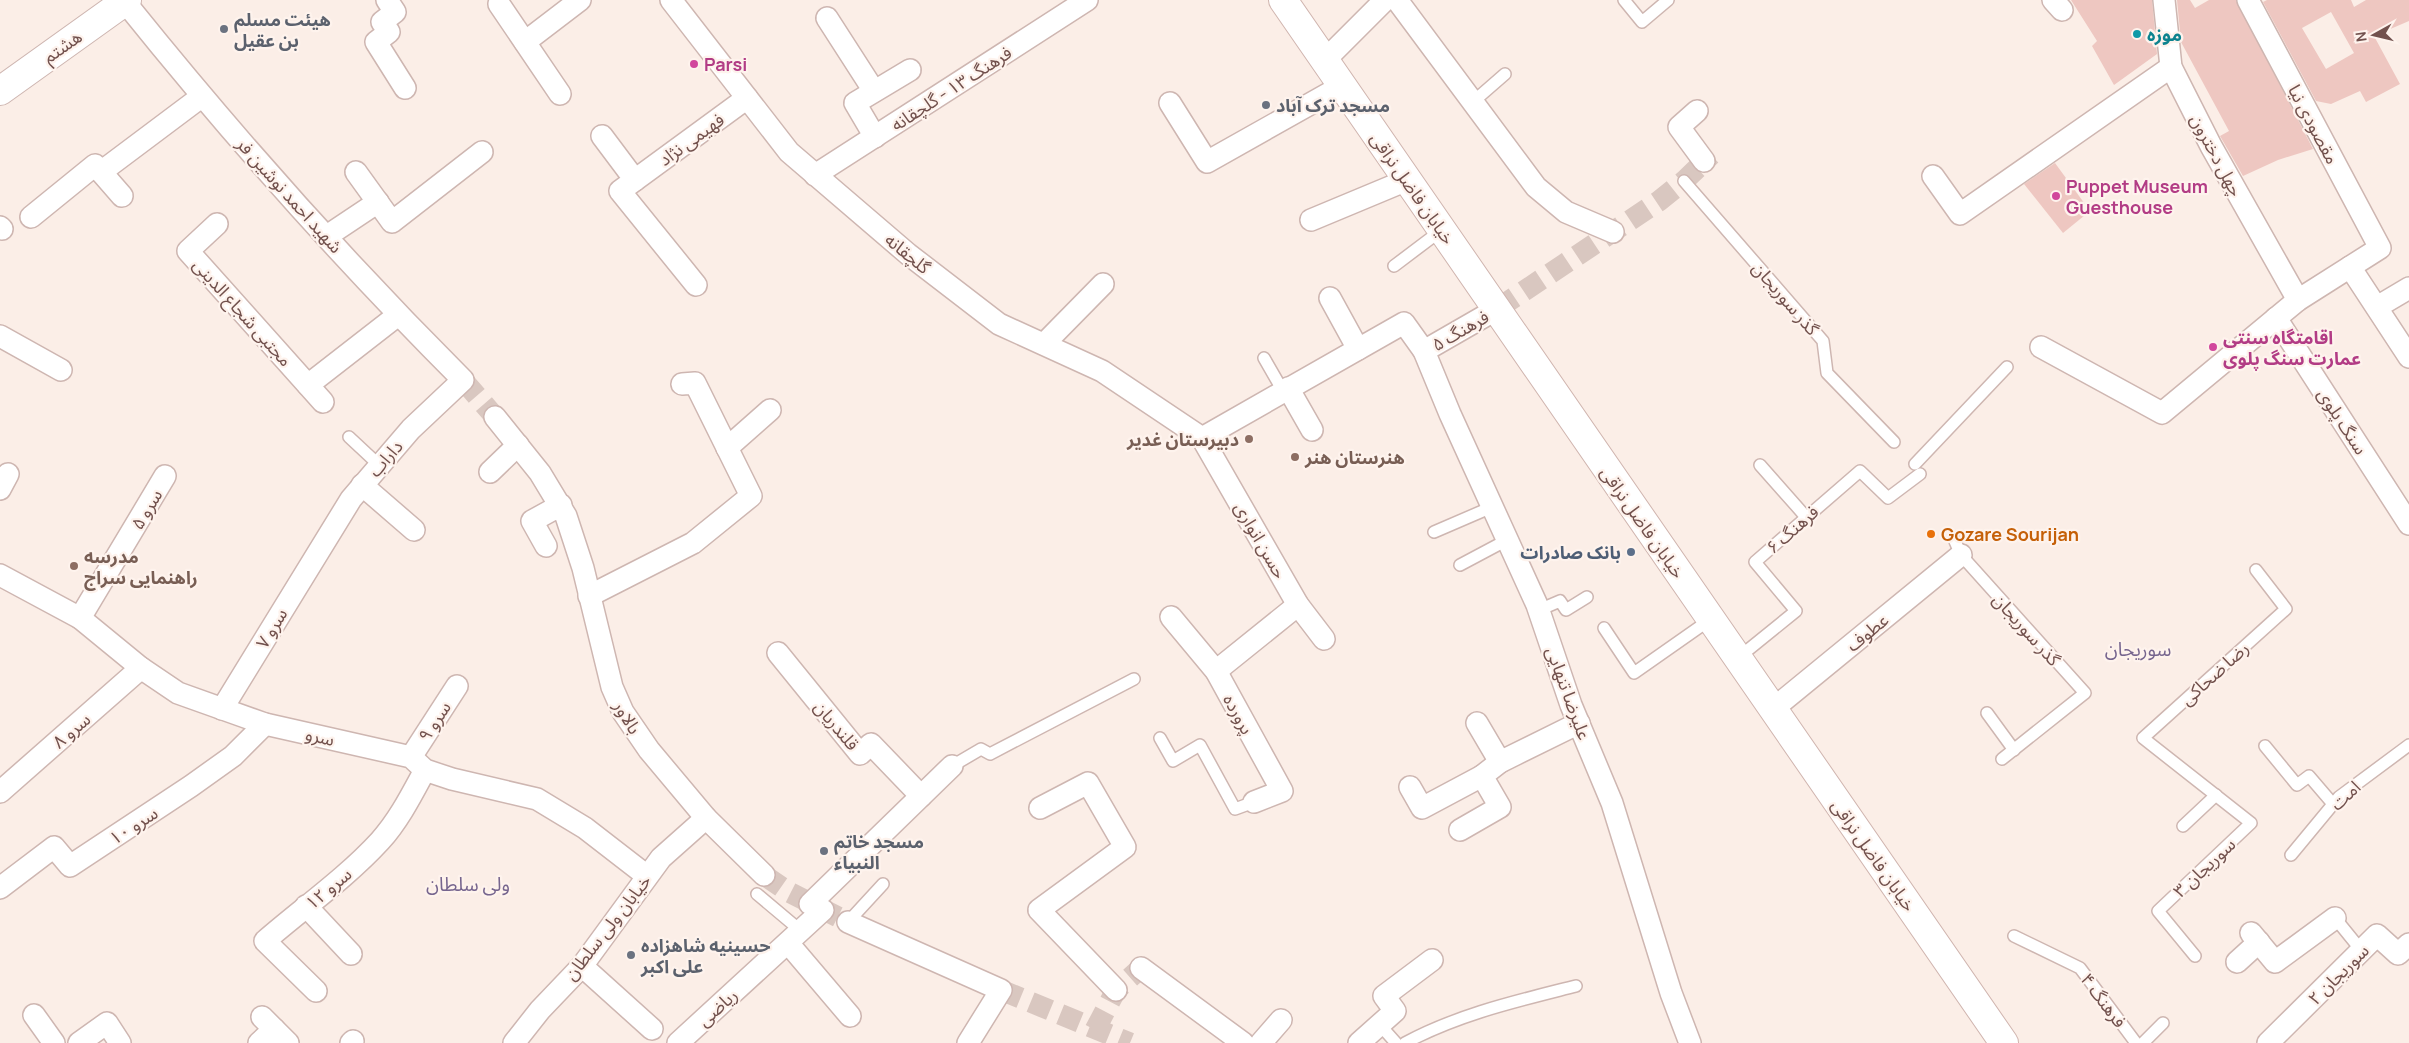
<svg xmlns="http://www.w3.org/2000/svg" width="2409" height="1043" viewBox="0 0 2409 1043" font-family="Manrope,'Noto Sans Arabic',sans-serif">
  <rect width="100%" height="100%" fill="#fbeee7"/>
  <!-- building -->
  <g fill="#eec7c1" fill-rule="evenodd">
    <path d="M2071,0h81l5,54 -43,31 -22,-39 5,-5z"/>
    <path d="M2177,0h13l5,8 14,-8h27l77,149 -35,11 -35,16 -23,-40 9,-5 -48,-89z"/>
    <path d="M2267,0h84l3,7 12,-7h43v21l-35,15 26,48 -34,18 -6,-11 -29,13 -15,-3 -53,-99zM2331,12l23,41 -28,16 -24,-41z"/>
    <path d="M2055,163l35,48 -27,22 -39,-49z"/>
  </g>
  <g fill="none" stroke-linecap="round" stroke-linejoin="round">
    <!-- minor-tunnel -->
    <g stroke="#d9c7c0" stroke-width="21" stroke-dasharray="21 11" stroke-linecap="butt">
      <path d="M1497,309l162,-108 25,-20 27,-26"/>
      <path d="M463,380l32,37"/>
      <path d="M764,875l23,16 61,31"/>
      <path d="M1001,990l129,53"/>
      <path d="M1095,1030l21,-40 25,-22"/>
    </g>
    <defs>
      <g id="service">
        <path d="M1624,0l18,22 26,-22"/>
        <path d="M1474,101l31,-27"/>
        <path d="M1684,181l139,160 4,32 67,69"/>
        <path d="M1394,266l49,-37"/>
        <path d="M1264,358l19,33"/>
        <path d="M349,437l30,28"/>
        <path d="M1915,464l92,-97"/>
        <path d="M1760,465l46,52"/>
        <path d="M1434,532l58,-25"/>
        <path d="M1954,539l7,16 124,138 -83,66"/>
        <path d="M1460,565l47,-25"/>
        <path d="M1539,610l21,-9 6,9 21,-13"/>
        <path d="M1604,628l30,45 77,-54"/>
        <path d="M1738,658l58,-47 -41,-49 105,-91 28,27 32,-24"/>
        <path d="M1987,713l27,37"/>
        <path d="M1160,738l13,23 27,-16 35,64 19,-7"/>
        <path d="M2265,746l32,39 12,-9 24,28"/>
        <path d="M952,766l29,-17 9,5 144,-75"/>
        <path d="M2183,826l33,-31"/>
        <path d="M2291,855l48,-58 70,-52"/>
        <path d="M757,894l44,37"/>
        <path d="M2335,918l26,32"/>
        <path d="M848,922l35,-38"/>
        <path d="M2014,936l66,32 56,75"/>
        <path d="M2195,956l-37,-45 93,-88 -108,-85 143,-129 -30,-39"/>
        <path d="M1380,1025l16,18"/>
        <path d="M1405,1043c54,-29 112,-42 171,-57"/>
        <path d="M2143,1043l20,-20"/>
      </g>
      <g id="minor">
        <path d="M387,0l8,12 -13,10 7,10 -13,10 29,46"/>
        <path d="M671,0l118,152 119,102 91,70 103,47 100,67 96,167 26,34"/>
        <path d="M1397,0l139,187 30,25 47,20"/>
        <path d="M2053,0l9,10"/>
        <path d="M2164,0l7,67 40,79 87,154"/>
        <path d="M125,2c106,132 219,259 338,378l-52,49 -60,70 -129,210"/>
        <path d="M499,4l61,90"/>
        <path d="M827,18l47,73"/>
        <path d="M525,42l55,-42"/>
        <path d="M1325,60l60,-60"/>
        <path d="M1170,103l37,59 135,-76"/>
        <path d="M1697,111l-18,16 25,34"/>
        <path d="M602,136l33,44 -15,11 76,94"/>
        <path d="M875,137l-20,-34 55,-33"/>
        <path d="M101,172l100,-75"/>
        <path d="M356,172l36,50 90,-70"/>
        <path d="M815,175l272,-175"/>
        <path d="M1933,176l27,38 211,-147"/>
        <path d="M635,180l112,-82"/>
        <path d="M31,217l64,-52 27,31"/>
        <path d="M1311,220l96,-40"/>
        <path d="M217,224l-29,27 135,151"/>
        <path d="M0,227l2,2"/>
        <path d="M327,236l51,-34"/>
        <path d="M2350,267l59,90"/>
        <path d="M1330,298l28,51"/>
        <path d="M2377,307l32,-19"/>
        <path d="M2276,318l133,206"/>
        <path d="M0,336l61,34"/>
        <path d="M1044,344l59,-60"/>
        <path d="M2041,347l121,66 136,-113 82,-52 -132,-248"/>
        <path d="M1424,351l73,-42"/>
        <path d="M308,385l90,-70"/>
        <path d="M1288,388l24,42"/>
        <path d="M495,417l45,56 26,43 17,52 29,119 11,25 26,38 57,68 58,57"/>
        <path d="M1202,438l202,-115 20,28 26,63 87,191 34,100 41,98 59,190 19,50"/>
        <path d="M727,448l43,-38"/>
        <path d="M490,472l28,-27"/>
        <path d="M362,485l52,45"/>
        <path d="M0,489l8,-15"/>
        <path d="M546,546l-14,-25 29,-16"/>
        <path d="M0,575l80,43 61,50 37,25 87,31 146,33 14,13 27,9 85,20 48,29 62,48"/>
        <path d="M589,596l104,-53 58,-47 -56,-113 -13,1"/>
        <path d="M1171,617l45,54 66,120 -28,11"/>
        <path d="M80,618l85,-142"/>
        <path d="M778,653l82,101 11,-10 50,52"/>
        <path d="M1216,671l82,-66"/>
        <path d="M1773,709l188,-154"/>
        <path d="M1477,723l23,39"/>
        <path d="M411,757l46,-71"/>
        <path d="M1410,787l12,21 60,-32"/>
        <path d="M0,792l141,-124"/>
        <path d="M1040,808l48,-25 37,64 -86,63 77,80"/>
        <path d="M1460,830l40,-23 -18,-31 18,-14 79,-39"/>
        <path d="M0,888l54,-41 16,19 121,-80 42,-30 32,-32"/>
        <path d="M810,904l142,-138"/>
        <path d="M306,906l45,48"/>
        <path d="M848,922l153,68 -33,53"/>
        <path d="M2251,933l24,29 60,-44"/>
        <path d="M788,943l62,73"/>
        <path d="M2237,962l22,-20"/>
        <path d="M582,966l70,63"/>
        <path d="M1141,968l102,75"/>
        <path d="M316,991l-51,-50c38,-33 81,-63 115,-100 19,-21 32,-47 45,-71"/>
        <path d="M34,1015l20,28"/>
        <path d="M262,1017l26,26"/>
        <path d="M79,1043l28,-20 13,20"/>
        <path d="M259,1043l15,-14"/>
        <path d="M351,1043l2,-2"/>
        <path d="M514,1043l26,-33 42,-44 79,-108 45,-40"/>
        <path d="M678,1043l145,-133"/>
        <path d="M1261,1043l20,-23"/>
        <path d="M1359,1043l36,-32 -11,-15 48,-36"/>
        <path d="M2268,1043l109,-108 21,19 11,-10"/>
      </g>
      <path id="tertiary" d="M0,91l127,-91"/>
      <path id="secondary" d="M1283,0l721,1043"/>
    </defs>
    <!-- service casing -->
    <use href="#service" stroke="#ceb6b1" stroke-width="14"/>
    <!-- minor casing -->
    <use href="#minor" stroke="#ceb6b1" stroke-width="24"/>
    <!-- tertiary casing -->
    <use href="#tertiary" stroke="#ceb6b1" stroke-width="30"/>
    <!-- secondary casing -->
    <use href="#secondary" stroke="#d0b5af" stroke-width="30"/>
    <!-- service -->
    <use href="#service" stroke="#fff" stroke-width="11"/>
    <!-- minor -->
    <use href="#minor" stroke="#fff" stroke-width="21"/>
    <!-- tertiary -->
    <use href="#tertiary" stroke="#fff" stroke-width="28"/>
    <!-- secondary -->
    <use href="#secondary" stroke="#fff" stroke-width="28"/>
  </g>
  <!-- markers -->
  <g fill="#6b7280" stroke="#fef3ed" stroke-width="2">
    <circle cx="224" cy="29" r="5"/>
    <circle cx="1266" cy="105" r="5"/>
    <circle cx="824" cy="851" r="5"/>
    <circle cx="631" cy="955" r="5"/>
  </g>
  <circle fill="#0f9aa8" stroke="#fef3ed" stroke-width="2" cx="2137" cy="34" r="5"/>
  <g fill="#d1479c" stroke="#fef3ed" stroke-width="2">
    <circle cx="694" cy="64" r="5"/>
    <circle cx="2056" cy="196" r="5"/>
    <circle cx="2213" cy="347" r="5"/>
  </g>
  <g fill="#8d6e63" stroke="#fef3ed" stroke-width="2">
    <circle cx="1249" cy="439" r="5"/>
    <circle cx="1295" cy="457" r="5"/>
    <circle cx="74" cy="566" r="5"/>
  </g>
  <circle fill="#e8710a" stroke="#fef3ed" stroke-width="2" cx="1931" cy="534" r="5"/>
  <circle fill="#5c6f8a" stroke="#fef3ed" stroke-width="2" cx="1631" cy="552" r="5"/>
  <g text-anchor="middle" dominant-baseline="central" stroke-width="4.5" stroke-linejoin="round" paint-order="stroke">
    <!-- worship labels -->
    <g font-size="18" font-weight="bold" fill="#5b616d" stroke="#fef3ed" text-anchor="start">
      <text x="234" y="19">هیئت مسلم<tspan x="234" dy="21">بن عقیل</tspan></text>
      <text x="1276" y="105">مسجد ترک آباد</text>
      <text x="834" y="841">مسجد خاتم<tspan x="834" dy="21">النبیاء</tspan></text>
      <text x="641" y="945">حسینیه شاهزاده<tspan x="641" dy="21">علی اکبر</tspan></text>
    </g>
    <!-- culture labels -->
    <g font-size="18" font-weight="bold" fill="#0d838f" stroke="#fef3ed" text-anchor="start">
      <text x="2147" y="34">موزه</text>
    </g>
    <!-- street labels -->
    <g font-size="18" fill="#72514d" stroke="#fef3ed">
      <text transform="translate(62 46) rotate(-35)">هشتم</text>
      <text transform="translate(951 88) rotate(-33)">فرهنگ ۱۳ - گلچقانه</text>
      <text transform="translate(2314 124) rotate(62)">مقصودی نیا</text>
      <text transform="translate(691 139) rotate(-36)">فهیمی نژاد</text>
      <text transform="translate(2217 155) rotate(62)">چهل دخترون</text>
      <text transform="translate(1413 188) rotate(55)">خیابان فاضل نراقی</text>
      <text transform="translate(290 195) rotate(48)">شهید احمد نوشین فر</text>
      <text transform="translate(908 253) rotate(39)">گلچقانه</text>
      <text transform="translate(1786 298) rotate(49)">گذر سوریجان</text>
      <text transform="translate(243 312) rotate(48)">مجتبی شجاع الدینی</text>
      <text transform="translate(1460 330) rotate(-30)">فرهنگ ۵</text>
      <text transform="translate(2343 421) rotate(57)">سنگ پلوی</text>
      <text transform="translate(385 458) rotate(-49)">داراب</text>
      <text transform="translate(146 509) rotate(-59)">سرو ۵</text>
      <text transform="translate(1643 522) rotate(55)">خیابان فاضل نراقی</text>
      <text transform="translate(1792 529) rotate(-41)">فرهنگ ۶</text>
      <text transform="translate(1261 540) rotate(60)">حسن انواری</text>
      <text transform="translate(271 628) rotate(-59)">سرو ۷</text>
      <text transform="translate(2027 629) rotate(48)">گذر سوریجان</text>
      <text transform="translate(1867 632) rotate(-39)">عطوف</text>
      <text transform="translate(2214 673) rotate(-42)">رضا ضحاکی</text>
      <text transform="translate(1569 693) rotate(70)">علیرضا تنهایی</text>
      <text transform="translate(1239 714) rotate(61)">پرورده</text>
      <text transform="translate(628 717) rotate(59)">بالاور</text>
      <text transform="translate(434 721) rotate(-57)">سرو ۹</text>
      <text transform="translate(837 725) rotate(50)">قلندریان</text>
      <text transform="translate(71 730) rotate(-41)">سرو ۸</text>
      <text transform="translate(320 736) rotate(13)">سرو</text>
      <text transform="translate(2345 795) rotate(-43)">امت</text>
      <text transform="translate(133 825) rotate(-33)">سرو ۱۰</text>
      <text transform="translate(1874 855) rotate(55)">خیابان فاضل نراقی</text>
      <text transform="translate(2204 867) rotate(-43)">سوریجان ۳</text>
      <text transform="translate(328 888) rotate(-40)">سرو ۱۲</text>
      <text transform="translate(607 927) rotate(-52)">خیابان ولی سلطان</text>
      <text transform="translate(2338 974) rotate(-45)">سوریجان ۲</text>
      <text transform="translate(2104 1000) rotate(53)">فرهنگ ۴</text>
      <text transform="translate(717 1007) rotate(-42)">ریاضی</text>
    </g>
    <!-- hotel labels -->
    <g font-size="18" font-weight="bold" fill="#b23c85" stroke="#fef3ed" text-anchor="start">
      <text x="704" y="64">Parsi</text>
      <text x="2066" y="186">Puppet Museum<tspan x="2066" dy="21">Guesthouse</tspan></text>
      <text x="2223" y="337">اقامتگاه سنتی<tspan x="2223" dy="21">عمارت سنگ پلوی</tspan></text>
    </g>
    <!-- education labels -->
    <g font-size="18" font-weight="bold" fill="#785e54" stroke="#fef3ed" text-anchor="start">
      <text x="1239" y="439" text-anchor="end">دبیرستان غدیر</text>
      <text x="1305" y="457">هنرستان هنر</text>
      <text x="84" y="556">مدرسه<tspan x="84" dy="21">راهنمایی سراج</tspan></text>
    </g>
    <!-- food labels -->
    <g font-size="18" font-weight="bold" fill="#c56008" stroke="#fef3ed" text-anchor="start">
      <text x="1941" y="534">Gozare Sourijan</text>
    </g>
    <!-- service labels -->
    <g font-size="18" font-weight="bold" fill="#4e5e75" stroke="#fef3ed" text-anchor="end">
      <text x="1621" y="552">بانک صادرات</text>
    </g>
    <!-- neighbourhood labels -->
    <g font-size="19" fill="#76658e" stroke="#fef3ed">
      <text x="2138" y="649">سوریجان</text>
      <text x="468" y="884">ولی سلطان</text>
    </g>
  </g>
  <!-- north arrow -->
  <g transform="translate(2374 35) rotate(262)" stroke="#fef3ed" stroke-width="4" paint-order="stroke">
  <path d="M0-4L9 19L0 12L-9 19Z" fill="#72514d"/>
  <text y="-8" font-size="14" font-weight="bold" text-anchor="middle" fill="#72514d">N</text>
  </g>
</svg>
